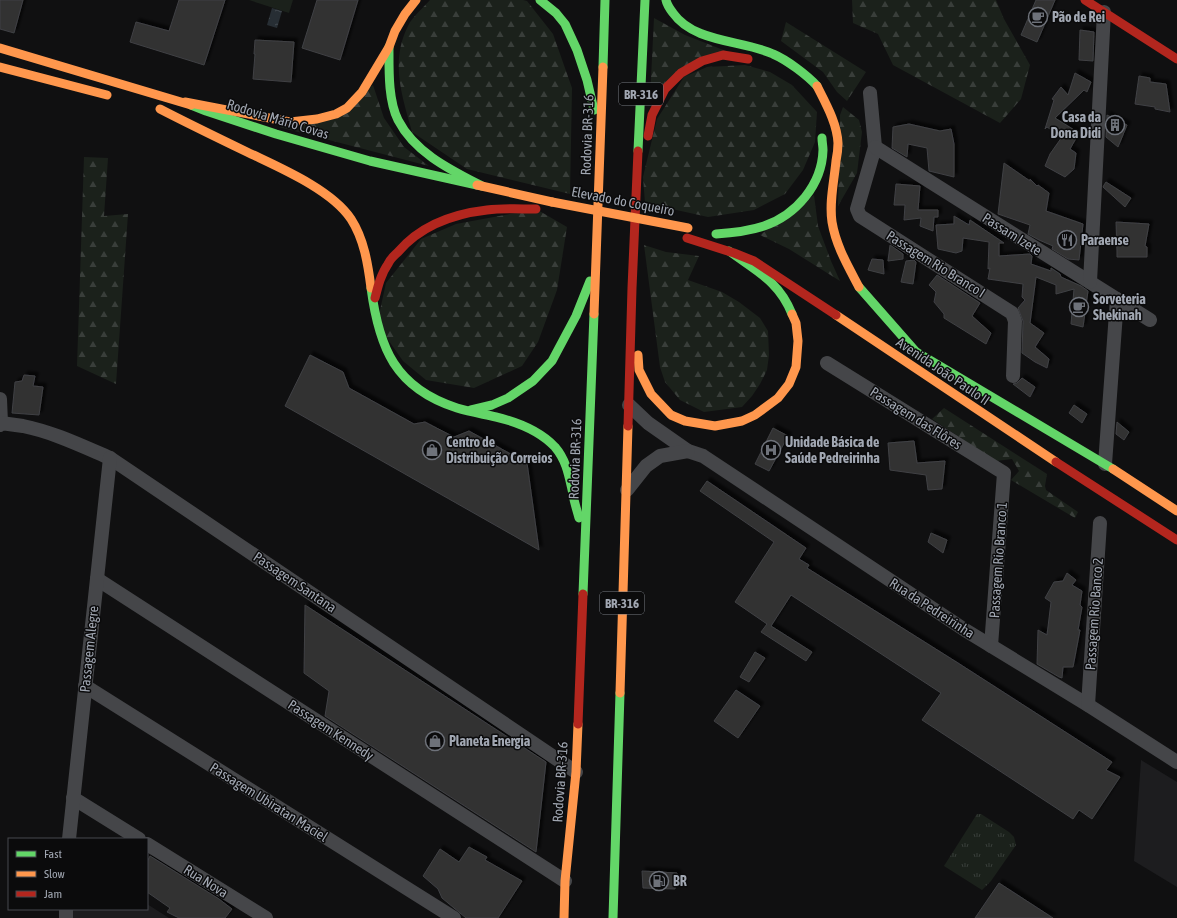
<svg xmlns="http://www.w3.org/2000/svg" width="1177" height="918" viewBox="0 0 1177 918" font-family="'Asap Condensed',sans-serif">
  <defs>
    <pattern id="grass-tufts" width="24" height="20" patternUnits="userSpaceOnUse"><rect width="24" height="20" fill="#1b211b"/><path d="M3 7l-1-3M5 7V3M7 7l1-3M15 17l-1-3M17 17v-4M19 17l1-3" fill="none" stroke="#393e3a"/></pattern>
    <pattern id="forest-firs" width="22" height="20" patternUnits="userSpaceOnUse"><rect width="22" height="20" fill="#1b211b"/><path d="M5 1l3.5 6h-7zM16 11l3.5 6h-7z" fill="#393e3a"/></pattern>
    <pattern id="water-ripples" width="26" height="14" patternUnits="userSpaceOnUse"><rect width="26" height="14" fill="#272e34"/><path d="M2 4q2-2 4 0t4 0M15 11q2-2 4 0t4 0" fill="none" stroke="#43494f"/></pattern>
    <filter id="shadow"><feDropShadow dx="3.5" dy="-3.5" stdDeviation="1" flood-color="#0009"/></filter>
  </defs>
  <rect width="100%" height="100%" fill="#101011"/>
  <!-- built -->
  <g fill="#1d1d1f">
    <path d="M1141,760l36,22v105l-43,-26z"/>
    <path d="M147,904l22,14h-98v-9h76z"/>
  </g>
  <!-- grass -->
  <path fill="url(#grass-tufts)" d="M977,814h4l28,18 5,5 2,8 -25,36 -9,9 -38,-24z"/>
  <!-- forest -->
  <g fill="url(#forest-firs)">
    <path d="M430,0h93l4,1 26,33 19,54 -2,106 -103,-25 -55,-37c-10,-36 -22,-70 -4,-106 4,-9 16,-19 22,-26z"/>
    <path d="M852,0h144l8,19 26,46 -9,34 -21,24 -107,-58 -15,-31 -25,-11z"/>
    <path d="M654,18l31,17 41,16 -76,48z"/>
    <path d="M786,22l80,50 -19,29 -10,-9 -14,-20 -42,-31z"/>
    <path d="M745,65l25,7 22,13 25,27 -2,30 -12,28 -18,24 -31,16 -46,7 -63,-14 -2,-26 14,-58 27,-42 23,-10z"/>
    <path d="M373,85l11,33 20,29 25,19 -150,-39 59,-11z"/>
    <path d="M843,107l16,13 3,12 -5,41 -19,33 2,-91z"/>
    <path d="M84,157l24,1 -4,58 24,-2 -12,170 -39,-18z"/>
    <path d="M814,195l4,31 13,35 9,20 -51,-32 -29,-14z"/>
    <path d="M536,209l31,18 -10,63 -19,52 -16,24 -48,22 -48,-8 -23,-19 -26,-37 9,-41 35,-44 35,-15z"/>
    <path d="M644,245l22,7 33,4 -11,24 34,12 17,10 21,16 8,13 1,24 -2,15 -7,14 -8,12 -10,11 -38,5 -24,-12 -15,-18 -5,-15z"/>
    <path d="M944,408l103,66 -2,12 1,4 32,22 -3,6 -64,-38 8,-9 -7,-12 -16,2 -64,-42z"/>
  </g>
  <!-- green -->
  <path fill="#1b211b" d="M249,0h44l-4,13z"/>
  <!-- water -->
  <path fill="url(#water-ripples)" d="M272,8l10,3 -5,17 -10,-3z"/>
  <!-- building -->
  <g fill="#313133" stroke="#404144" filter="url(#shadow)">
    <path d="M0,0h23l-9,33 -14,-4z"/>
    <path d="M179,0h46l-21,65 -74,-23 6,-20 33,9z"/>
    <path d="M317,0h41l-18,60 -38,-12z"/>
    <path d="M1036,0h19l-18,42 -16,-7z"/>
    <path d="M1080,30l14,2 -1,29 -14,-1z"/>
    <path d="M255,40l39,2 -3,40 -38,-3 2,-25h-1z"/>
    <path d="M1075,73l16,9 -4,10 -3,-2 -29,28 24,15 -9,16 6,4 -2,16 -9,8 -20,-11 5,-12 12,-17 -15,-10 -2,2 9,-29 -2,-1 9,-12 7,8z"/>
    <path d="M1139,76l11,2v4l16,2 4,28 -15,-3v-2l-20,-3z"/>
    <path d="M1107,115l20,10 -9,22 -12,-10z"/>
    <path d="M909,124l31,7 11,-2 3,15v33l-25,-6 -2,-23 -19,-4 -1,13 -15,-9 1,-21z"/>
    <path d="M1004,163l26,18v-2l7,7 1,-1 11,8 -3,18 37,13 -4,36 -11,-1 -16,-10 1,-3 -14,-6 -11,-6 2,-9 -32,-11z"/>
    <path d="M1106,182l25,16 -6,9 -22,-20 1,-2z"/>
    <path d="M896,184l24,2 -2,24h20v7h-4l-1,14 -13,-5 1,-8 -17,2 1,-15h-11z"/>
    <path d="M954,216l15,9 1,-5 34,23h-5v13l31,-2 2,2 -1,8 20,7v-3l9,6 1,3 20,9 7,5 -5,36 -12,-3 3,-35 -18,5v-9l-20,-8 -6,46 14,10 -9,14 14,12 -2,9 -12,-6 -13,-9 1,-32 -5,-13 7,-8 -3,-3 1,-13 -35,-5 2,-11 -2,1 1,-27 -26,-4 -1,13 -6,2 -18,-4 -2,-24 18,-1z"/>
    <path d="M1116,222l33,2 -4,22 2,1v10h-30v-5z"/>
    <path d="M890,245l13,9v5l-15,2z"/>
    <path d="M872,259l11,1 1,14 -16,-4z"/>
    <path d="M914,260l2,2 -3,22 -12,-2 5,-21z"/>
    <path d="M937,275l43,28 -8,13 19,17 -5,11 -42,-26v-4l-10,-12 2,-10 -7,-7z"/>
    <path d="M310,355l33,17 6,16 65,36 11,-2 29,15 15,-6 58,32 12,87 -254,-144z"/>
    <path d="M24,375l11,1 -2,10 10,1 -4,28 -27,-2 3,-31 7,-1z"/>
    <path d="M1022,378l13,9 -5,10 -17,-13 4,-1z"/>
    <path d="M1074,405l13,9 -5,9 -13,-10z"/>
    <path d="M1117,422l12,10 -5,8 -8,-6z"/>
    <path d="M773,428l15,8 -19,35 -14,-7z"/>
    <path d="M914,441l3,22 28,-2 -3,28 -14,1 -2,-15 -36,-5 -2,-27z"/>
    <path d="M707,481l99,67 -7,11 10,6 -2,3 151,95 154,99 -6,8 14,7 -28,42 -13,-9 -6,9 -151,-99 19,-27 -150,-98 -20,31 41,26 -6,9 -45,-29 6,-8 -32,-22 39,-60 -74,-51z"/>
    <path d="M931,533l16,7 -4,13 -15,-11z"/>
    <path d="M1067,573l9,7 -4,5 10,6 -2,14 2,2 -4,23h2l-7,37h-10l-1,11 -3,-1 -22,-13 1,-34 9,5 4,-33 -6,-4 9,-16 9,-1z"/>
    <path d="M305,605l241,157 -10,90 -211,-136 4,-25 -25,-18z"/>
    <path d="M755,652l10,6 -16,24 -9,-5z"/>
    <path d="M736,690l24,16 -22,32 -24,-17z"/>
    <path d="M469,847l18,10 -2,3 37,21 -24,37h-32l-24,-20 -4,-9 -15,-13 17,-27 19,13z"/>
    <path d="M150,856l69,43 13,10 -7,9h-46l-12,-6 3,-4 -23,-16v-30z"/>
    <path d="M642,871l35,2 -2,16 -32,-1z"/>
    <path d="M999,883l54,35h-78z"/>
  </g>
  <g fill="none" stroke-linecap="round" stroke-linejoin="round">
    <!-- street -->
    <g stroke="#454649" stroke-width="14">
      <path d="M870,93l5,54 -18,62 3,7 152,97 3,8 -2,55"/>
      <path d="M875,147l275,173"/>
      <path d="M1090,282l14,-270"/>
      <path d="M827,363l177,110 -13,173"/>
      <path d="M0,399l1,24"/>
      <path d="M629,405l19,18 40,28 15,5 262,174 123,75 89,57"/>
      <path d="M0,425l1,-2c7,1 15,2 22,3 30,6 59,20 87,32l466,314"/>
      <path d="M1105,464l12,-165"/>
      <path d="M627,490l19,-24 14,-10 28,-5"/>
      <path d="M97,579l468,302"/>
      <path d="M85,686l369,232"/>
      <path d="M1088,705l12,-182"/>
      <path d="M73,798l66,41"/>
      <path d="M69,839l41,-381"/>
      <path d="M147,844l119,74"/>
      <path d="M66,918v-9"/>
    </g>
    <!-- fast -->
    <g stroke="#63d668" stroke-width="9">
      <path d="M540,0l16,13 9,11 12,26 10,30 7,30"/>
      <path d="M666,0c1,5 4,9 7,13 21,30 70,27 100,41 14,6 34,21 44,32"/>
      <path d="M389,47c0,23 -1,53 9,73 17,33 53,50 84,66"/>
      <path d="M603,67l2,-67"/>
      <path d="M191,105l15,6 70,23 94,27 107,24"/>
      <path d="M638,151l7,-151"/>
      <path d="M716,234c16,-1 33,-3 48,-8 32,-11 58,-41 59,-76 0,-4 -1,-8 -1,-12"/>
      <path d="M729,251c27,20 50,30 63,63"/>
      <path d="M859,287l58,66"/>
      <path d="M371,288c8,60 24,100 86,120 13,4 26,6 39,9 21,5 43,13 59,30 12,14 14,30 18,47 1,8 4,16 6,24"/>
      <path d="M908,347l205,122"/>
      <path d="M471,410l21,-5 16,-7 25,-17 19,-20 24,-45 14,-35"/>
      <path d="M583,594l11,-280"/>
      <path d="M613,918l7,-225"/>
    </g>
    <!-- slow -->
    <g stroke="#ff974d" stroke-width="9">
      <path d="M0,48l191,57"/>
      <path d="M0,67l107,28"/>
      <path d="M817,86c9,18 20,37 21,57 0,6 -1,13 -2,18 -2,21 -7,41 -4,61 4,24 16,44 27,65"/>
      <path d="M185,102l105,20 27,-3 19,-5 11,-6 15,-16 27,-45 6,-16 10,-17 11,-14"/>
      <path d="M160,109c29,15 58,29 87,43 31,15 84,37 104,67 13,20 17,45 20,69"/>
      <path d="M477,185l75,17"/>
      <path d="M594,314l9,-247"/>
      <path d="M836,315l220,147"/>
      <path d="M638,355l1,15 12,24 20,21 14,6 30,5 27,-5 13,-6 23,-17 11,-14 7,-17 2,-26 -2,-18 -4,-9"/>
      <path d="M1113,469l64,42"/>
      <path d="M620,693l8,-267"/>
      <path d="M564,918l1,-37 11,-109 2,-48"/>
    </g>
    <!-- jam -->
    <g stroke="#b3261e" stroke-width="9">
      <path d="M1085,0l92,59"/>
      <path d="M648,136l4,-21 13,-26 16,-16 21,-12 21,-6 25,4"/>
      <path d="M687,238l47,15 20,8 82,54"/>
      <path d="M375,298c3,-12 6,-24 13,-34 2,-5 6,-8 10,-12 23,-27 54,-38 89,-42 16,-2 33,-1 49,-1"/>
      <path d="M628,426l4,-138 6,-137"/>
      <path d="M1056,462l121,78"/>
      <path d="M578,724l5,-130"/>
    </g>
    <!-- slow-bridge -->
    <path stroke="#ff974d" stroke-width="9" d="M552,202l136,26"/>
  </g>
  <!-- icons -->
  <defs>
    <symbol id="cafe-ring" viewBox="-11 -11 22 22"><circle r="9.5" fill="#0b0b0c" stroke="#6e727a" stroke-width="1.5"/><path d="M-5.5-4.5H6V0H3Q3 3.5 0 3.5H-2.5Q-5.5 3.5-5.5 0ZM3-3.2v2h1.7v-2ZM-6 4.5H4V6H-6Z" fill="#6e727a"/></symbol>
    <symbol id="building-ring" viewBox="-11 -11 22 22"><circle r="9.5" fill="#0b0b0c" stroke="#6e727a" stroke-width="1.5"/><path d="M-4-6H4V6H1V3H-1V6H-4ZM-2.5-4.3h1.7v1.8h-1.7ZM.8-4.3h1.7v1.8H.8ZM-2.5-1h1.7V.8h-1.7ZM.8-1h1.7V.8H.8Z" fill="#6e727a"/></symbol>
    <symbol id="restaurant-ring" viewBox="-11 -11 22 22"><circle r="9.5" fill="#0b0b0c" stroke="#6e727a" stroke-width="1.5"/><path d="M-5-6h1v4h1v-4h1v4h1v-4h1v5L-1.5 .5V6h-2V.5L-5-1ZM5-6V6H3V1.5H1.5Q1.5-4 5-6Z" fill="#6e727a"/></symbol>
    <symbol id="shop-ring" viewBox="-11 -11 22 22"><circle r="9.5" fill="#0b0b0c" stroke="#6e727a" stroke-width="1.5"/><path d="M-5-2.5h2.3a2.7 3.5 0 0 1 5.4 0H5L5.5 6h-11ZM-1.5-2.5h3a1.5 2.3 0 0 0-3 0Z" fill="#6e727a"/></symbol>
    <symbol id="hospital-ring" viewBox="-11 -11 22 22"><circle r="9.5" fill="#0b0b0c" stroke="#6e727a" stroke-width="1.5"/><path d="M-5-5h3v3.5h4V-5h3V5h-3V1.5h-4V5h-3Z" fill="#6e727a"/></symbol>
    <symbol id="fuel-ring" viewBox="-11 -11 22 22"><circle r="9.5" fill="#0b0b0c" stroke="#6e727a" stroke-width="1.5"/><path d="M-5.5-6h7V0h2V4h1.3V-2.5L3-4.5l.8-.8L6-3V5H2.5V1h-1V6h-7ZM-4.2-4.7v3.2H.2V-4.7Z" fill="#6e727a"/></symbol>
  </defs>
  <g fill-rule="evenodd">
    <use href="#cafe-ring" x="1027" y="6" width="22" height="22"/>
    <use href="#building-ring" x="1104" y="114" width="22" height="22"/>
    <use href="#restaurant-ring" x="1056" y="229" width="22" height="22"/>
    <use href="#cafe-ring" x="1068" y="296" width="22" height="22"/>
    <use href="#shop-ring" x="421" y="439" width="22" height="22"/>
    <use href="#hospital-ring" x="760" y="439" width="22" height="22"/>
    <use href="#shop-ring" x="424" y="730" width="22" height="22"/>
    <use href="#fuel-ring" x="648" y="870" width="22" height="22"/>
  </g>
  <g text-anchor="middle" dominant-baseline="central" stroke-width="3" stroke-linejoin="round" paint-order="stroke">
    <!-- shield labels -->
    <g fill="#0b0b0c" stroke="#747880" stroke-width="1">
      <rect x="619" y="83" width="44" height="22" rx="3"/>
      <rect x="600" y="592" width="44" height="22" rx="3"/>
    </g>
    <g font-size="13" font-weight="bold" fill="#a1a7b2">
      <text x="641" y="94">BR-316</text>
      <text x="622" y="603">BR-316</text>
    </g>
    <!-- poi labels -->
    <g font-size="14" font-weight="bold" fill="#a1a7b2" stroke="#0b0b0c" text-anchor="start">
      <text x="1052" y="17">Pão de Rei</text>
      <text x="1101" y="117" text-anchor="end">Casa da<tspan x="1101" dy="16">Dona Didi</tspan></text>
      <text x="1081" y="240">Paraense</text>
      <text x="1093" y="299">Sorveteria<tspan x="1093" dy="16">Shekinah</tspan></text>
      <text x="446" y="442">Centro de<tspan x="446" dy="16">Distribuição Correios</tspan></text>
      <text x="785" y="442">Unidade Básica de<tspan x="785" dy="16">Saúde Pedreirinha</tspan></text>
      <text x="449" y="741">Planeta Energia</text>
      <text x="673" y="881">BR</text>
    </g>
    <!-- street labels -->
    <g font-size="14" fill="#a1a7b2" stroke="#0b0b0c">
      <text transform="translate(278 119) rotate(17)">Rodovia Mário Covas</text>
      <text transform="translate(587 135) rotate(-88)">Rodovia BR-316</text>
      <text transform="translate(623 201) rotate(11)">Elevado do Coqueiro</text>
      <text transform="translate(1012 234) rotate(32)">Passam Izete</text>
      <text transform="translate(936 264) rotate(32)">Passagem Rio Branco I</text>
      <text transform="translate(943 371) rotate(34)">Avenida João Paulo II</text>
      <text transform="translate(916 418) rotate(32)">Passagem das Flôres</text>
      <text transform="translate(575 459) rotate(-88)">Rodovia BR-316</text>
      <text transform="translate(998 560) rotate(-86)">Passagem Rio Branco 1</text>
      <text transform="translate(295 582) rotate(34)">Passagem Santana</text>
      <text transform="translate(932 608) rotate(33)">Rua da Pedreirinha</text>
      <text transform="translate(1094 614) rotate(-86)">Passagem Rio Banco 2</text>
      <text transform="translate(89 649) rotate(-84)">Passagem Alegre</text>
      <text transform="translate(331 730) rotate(33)">Passagem Kennedy</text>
      <text transform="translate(560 782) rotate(-86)">Rodovia BR-316</text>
      <text transform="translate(269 802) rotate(32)">Passagem Ubiratan Maciel</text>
      <text transform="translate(206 881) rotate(32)">Rua Nova</text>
    </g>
  </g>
  <!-- legend -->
  <rect x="8" y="838" width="140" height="72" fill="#0b0b0c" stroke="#47494e"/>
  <rect x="16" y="851" width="20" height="6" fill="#63d668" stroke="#47494e"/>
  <text x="44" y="858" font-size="12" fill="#a1a7b2">Fast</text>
  <rect x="16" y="871" width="20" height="6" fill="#ff974d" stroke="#47494e"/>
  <text x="44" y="878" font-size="12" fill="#a1a7b2">Slow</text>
  <rect x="16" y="891" width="20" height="6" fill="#b3261e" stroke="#47494e"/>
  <text x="44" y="898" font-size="12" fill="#a1a7b2">Jam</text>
</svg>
